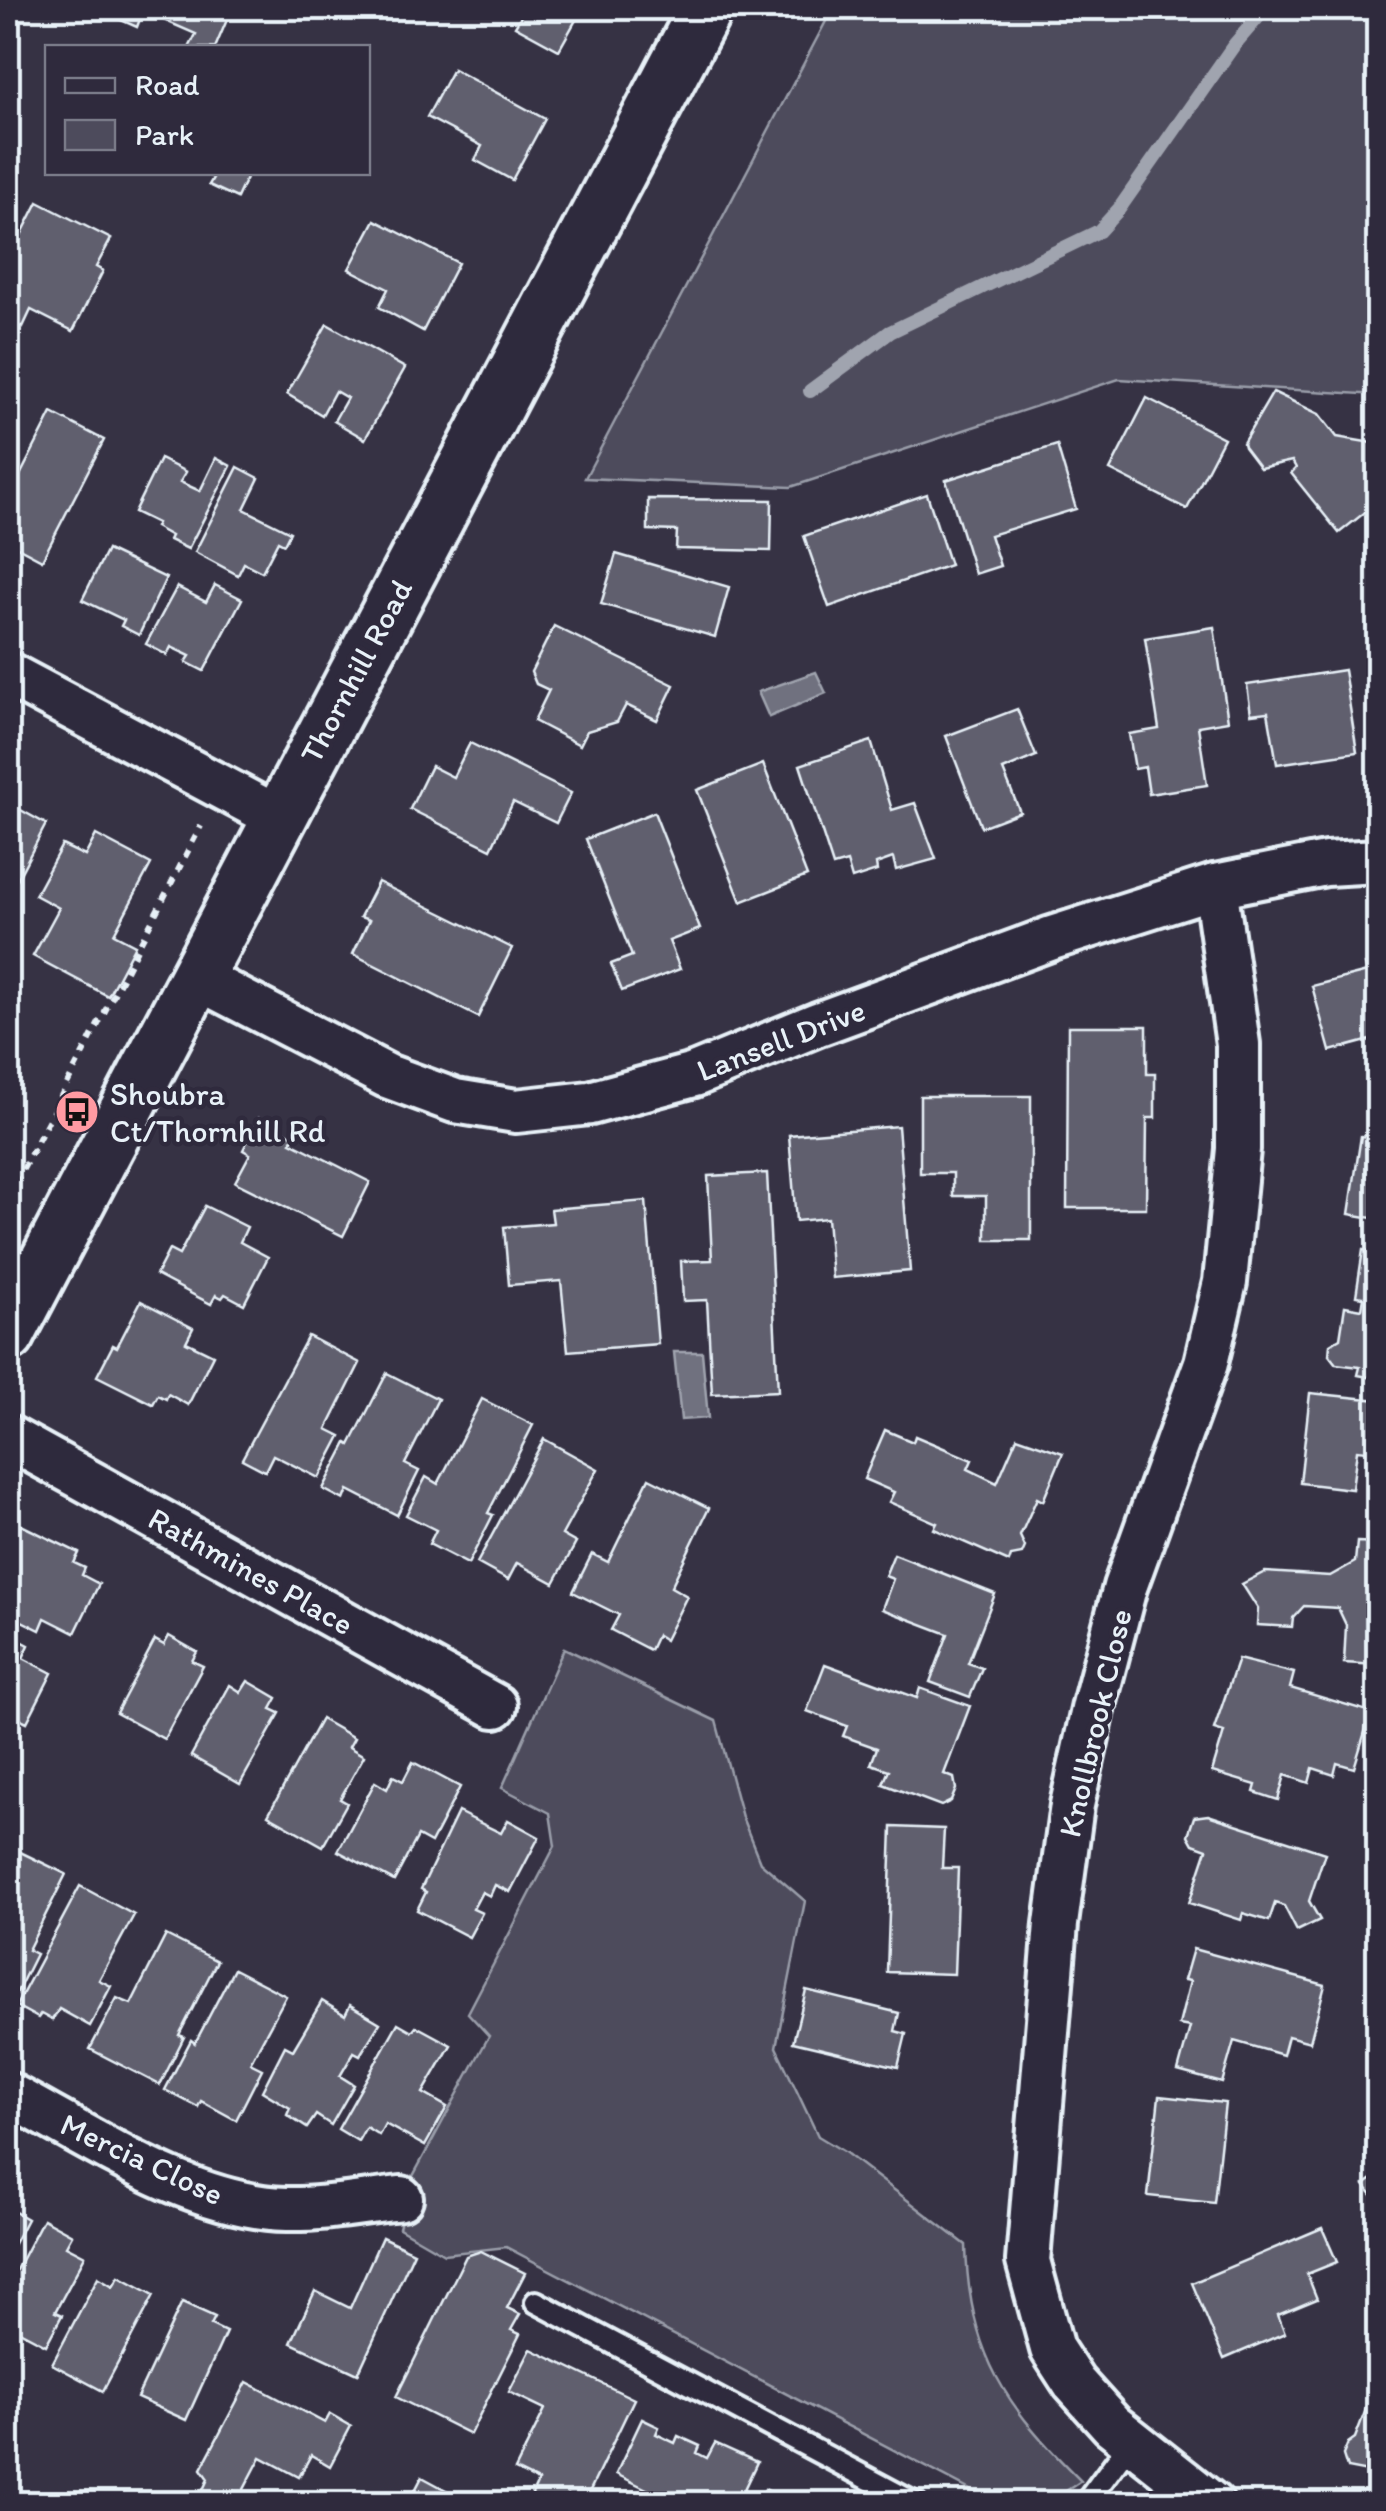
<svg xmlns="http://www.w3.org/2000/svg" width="1386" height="2511" viewBox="0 0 1386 2511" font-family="Itim,sans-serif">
  <rect width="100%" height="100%" fill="#363244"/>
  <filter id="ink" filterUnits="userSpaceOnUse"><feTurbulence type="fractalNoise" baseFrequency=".01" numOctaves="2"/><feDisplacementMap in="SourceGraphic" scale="20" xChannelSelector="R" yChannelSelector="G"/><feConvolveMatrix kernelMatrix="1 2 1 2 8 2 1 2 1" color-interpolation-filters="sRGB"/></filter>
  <g filter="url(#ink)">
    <!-- green -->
    <g fill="#4d4b5c" stroke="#9a9eaa" stroke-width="2.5">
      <path d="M833,8h545v387l-259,-16 -328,108 -206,-9z"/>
      <path d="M564,1648l152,73 26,96 18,45 45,39 -29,146 42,89 28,17 120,92c2,109 41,163 115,236l-33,22h-53l-489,-256 -62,7 -45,-26 13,-50 77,-142 -21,-23 87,-167 -5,-33 -48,-25z"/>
    </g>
    <!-- water -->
    <g fill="#70717f" stroke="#a0a4af" stroke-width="2.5">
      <path d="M816,672l10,21 -57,24 -11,-25z"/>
      <path d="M674,1352h28l6,66 -27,2z"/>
    </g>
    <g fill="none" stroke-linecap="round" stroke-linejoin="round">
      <!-- stream -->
      <path stroke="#a0a4af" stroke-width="14" d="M810,391l80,-59 209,-101 20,-22 115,-164 32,-37"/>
    </g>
    <!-- building -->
    <g fill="#605e6e" stroke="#e8f1f8" stroke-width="2.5">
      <path d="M99,8h133l-17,40h-26l7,-14 -53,-23 -6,16 -39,-17z"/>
      <path d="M519,8h79l-6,9 -11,-6 -22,39 -44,-24 9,-15z"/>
      <path d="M453,69l92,50 -33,61 -37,-20 7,-14 -55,-29z"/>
      <path d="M203,172h46l-12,26 -28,-13 4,-7z"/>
      <path d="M38,202l73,37 -15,28 7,4 -30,60 -42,-21 -8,17 -15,-8v-58z"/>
      <path d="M375,220l83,43 -35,68 -44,-24 9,-18 -39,-20z"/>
      <path d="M327,324l78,44 -40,71 -31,-18 13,-23 -12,-7 -13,24 -35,-21z"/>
      <path d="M1273,392l46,22 18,23 41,7v58l-39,31 -48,-60 5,-5 -4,-7 -32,7 -16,-21 -1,-4z"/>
      <path d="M1147,398l77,40 -37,71 -77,-39z"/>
      <path d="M52,413l52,27 -62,120 -34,-18v-43z"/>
      <path d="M1057,445l19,64 -86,26 10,31 -25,8 -29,-94z"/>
      <path d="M216,458l15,8 -43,83 -19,-9 2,-4 -16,-9 2,-4 -23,-11 26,-53 26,13 -6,10 20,9z"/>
      <path d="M238,467l21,11 -15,31 46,23 -6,12 -6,-3 -16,31 -18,-9 -6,12 -43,-23z"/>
      <path d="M927,494l23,71 -121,42 -25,-71z"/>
      <path d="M648,499l124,1 -1,51 -95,-2 1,-18 -29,-1z"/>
      <path d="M107,550l59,28 -27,57 -18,-9 3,-6 -42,-20z"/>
      <path d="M616,554l113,33 -14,50 -114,-33z"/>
      <path d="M215,585l27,14 -38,72 -18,-9 4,-6 -19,-9 -4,8 -21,-11 31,-57 29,15z"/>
      <path d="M554,626l120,59 -17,35 -31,-15 -9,17 -30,9 -7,14 -46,-24 15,-31 -13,-6 -5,-12z"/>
      <path d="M1214,627l14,94 -30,5 9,59 -58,9 -4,-27 -10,2 -6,-35 30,-5 -14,-91z"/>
      <path d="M1344,670l13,82 -80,12 -9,-52 -17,2 -4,-29z"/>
      <path d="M1017,709l19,47 -33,14 17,42 -39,15 -35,-91z"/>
      <path d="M871,741l21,69 23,-7 21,56 -40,11 -3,-12 -17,6 1,7 -25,8 -5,-17 -14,4 -33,-101z"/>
      <path d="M470,743l101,50 -15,30 -43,-21 -22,47 -81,-40 21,-43 22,11z"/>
      <path d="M763,764l44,112 -66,26 -44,-112z"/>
      <path d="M8,803l38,21 -38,73z"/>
      <path d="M654,812l46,117 -31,12 11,28 -58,22 -11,-27 21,-8 -46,-117z"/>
      <path d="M96,835l55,29 -37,70 21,11 -27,51 -75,-40 26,-48 -24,-13 27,-50 23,11z"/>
      <path d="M378,882l134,66 -34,69 -125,-63 16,-34 -9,-3z"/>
      <path d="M1378,960v78l-48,13 -18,-65 55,-14 -2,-8z"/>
      <path d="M1068,1026h79v48h8v44h-8l-1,90h-79z"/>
      <path d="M920,1096h111v144h-45v-44h-33v-23h-33z"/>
      <path d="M259,1118l35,18 -3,6 79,40 -27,54 -108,-54 15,-28 -7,-4z"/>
      <path d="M898,1126l12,145 -78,7 -5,-60 -31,3 -7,-86z"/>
      <path d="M1361,1136l17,3v80l-29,-5z"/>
      <path d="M767,1173l11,218 -66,3 -5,-94 -24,1 -2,-40 31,-1 -4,-84z"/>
      <path d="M646,1201l12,143 -90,7 -7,-70 -52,4 -5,-58 49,-4 -2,-14z"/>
      <path d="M205,1206l42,21 -7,15 28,15 -24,47 -19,-10 -3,4 -6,-3 -5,9 -55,-29 13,-25 10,5z"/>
      <path d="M1363,1250l15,2v127l-20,-4 2,-8 -24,-3 -7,-9 1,-11 10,-6 5,-32 17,3 2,-12 -8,-1z"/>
      <path d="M141,1301l52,27 -7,14 27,13 -25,50 -20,-11 -2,5 -8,-4 -5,9 -56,-28 16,-31 4,2z"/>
      <path d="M308,1336l52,27 -33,66 14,7 -22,42 -46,-23 -8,16 -23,-12z"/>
      <path d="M387,1373l51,26 -33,65 14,7 -22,44 -49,-25 -4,10 -21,-11 24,-46 3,2z"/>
      <path d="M1310,1393l68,7v52l-21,-2 -5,39 -52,-6z"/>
      <path d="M482,1399l51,26 -45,88 5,2 -25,49 -39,-20 7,-14 -30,-15 20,-38 12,7z"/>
      <path d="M885,1430l28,12 2,-6 57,24 -4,9 29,14 20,-46 46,16 -20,48 -6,-3 -17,38 5,11 -3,7 -11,2 -2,6 -75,-33 3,-6 -48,-21 5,-10 -30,-13z"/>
      <path d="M544,1439l54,30 -36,66 14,8 -22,40 -37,-20 -9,17 -31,-17z"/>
      <path d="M649,1478l60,30 -38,79 16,9 -22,44 -8,-5 -7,15 -39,-20 8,-15 -46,-23 19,-38 16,8z"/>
      <path d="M21,1525l58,28 -5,10 11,5 -3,7 17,9 -24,49 -30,-15 -5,12 -32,-16v-45l5,-12 -5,-5z"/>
      <path d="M1357,1542l21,1v122l-34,-2 2,-38 -8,-17 -34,-2 -11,12 -1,9 -35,-2 1,-16 -16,-25 23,-12 65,4 25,-14z"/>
      <path d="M894,1554l101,40 -27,69 14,5 -12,29 -40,-15 18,-48 -66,-25 11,-30 -8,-3z"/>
      <path d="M8,1634l21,11 -6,13 29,15 -25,49 -19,-9z"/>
      <path d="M169,1636l28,16 -5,9 11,5 -39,73 -48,-26 39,-73 9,5z"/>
      <path d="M1238,1659l56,14 -4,15 81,24 -17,56 -17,-5 -3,12 -21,-7 -4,15 -24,-8 -7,25 -24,-8 2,-7 -44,-13 12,-40 -10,-3z"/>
      <path d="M825,1664l92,34 3,-10 50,18 -26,68 10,4 2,11 -5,12 -10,5 -58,-22 6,-14 -18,-6 6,-16 -34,-12 4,-10 -40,-15z"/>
      <path d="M248,1681l29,17 -6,11 9,4 -40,71 -49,-28 39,-71 11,7z"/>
      <path d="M321,1719l33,19 -5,9 15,9 -24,43 7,4 -24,43 -55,-31z"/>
      <path d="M413,1762l47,25 -29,56 -13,-7 -24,45 -56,-30 37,-69 12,7 6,-13 10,5z"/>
      <path d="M458,1812l43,21 7,-13 31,17 -29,55 -15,-7 -5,11 -8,-4 -9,17 9,4 -13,24 -52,-27 9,-18 -5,-3z"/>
      <path d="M1208,1815l117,38 -16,48 11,19 -23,11 -13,-25 -9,-3 -6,18 -26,-8 -2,7 -52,-17 18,-54 -14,-5 -5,-9 6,-18z"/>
      <path d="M892,1827l52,2 -2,39h16l-4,106 -67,-2z"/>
      <path d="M14,1849l52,25 -38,76 8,4 -25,50 -3,-1v-140z"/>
      <path d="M80,1886l54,29 -35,65 12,6 -21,40 -31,-17 -7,11 -11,-6 -3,4 -22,-12z"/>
      <path d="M166,1935l51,26 -38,74 5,2 -24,48 -70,-36 27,-51 14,6z"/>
      <path d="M1193,1949l132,36 -15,57 -22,-6 -5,19 -49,-14 -12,42 -44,-12 12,-44 -11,-2 11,-44 -6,-1z"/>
      <path d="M234,1969l52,27 -36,67 12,6 -26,51 -35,-19 -3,6 -33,-17 26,-50 4,3z"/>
      <path d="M806,1990l93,23 -4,18 11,3 -8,33 -105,-25z"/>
      <path d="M322,2001l23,14 5,-10 30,18 -20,32 -6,-3 -14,24 14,9 -23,40 -15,-10 -9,13 -20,-13 3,-7 -28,-17 23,-45 8,4z"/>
      <path d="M398,2023l14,8 4,-5 35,19 -28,48 24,14 -22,39 -40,-22 -6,11 -13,-8 -8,14 -20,-12z"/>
      <path d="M1159,2096l66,7 -11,100 -66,-7z"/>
      <path d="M1378,2175v27l-14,-17z"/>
      <path d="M8,2208l19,11 -19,36z"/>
      <path d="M43,2219l29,16 -6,11 19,10 -30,56 7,3 -16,30 -38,-20v-40z"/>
      <path d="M1322,2228l15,34 -30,12 10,25 -39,16 7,18 -61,26 -32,-76z"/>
      <path d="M382,2237l32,15 -56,122 -67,-31 24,-52 35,17z"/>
      <path d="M481,2251l44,22 -18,35 13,6 -9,16 9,4 -50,100 -74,-37 70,-141z"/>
      <path d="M119,2276l35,19 -51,96 -51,-27 46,-87 15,9z"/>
      <path d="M182,2302l33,15 -4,8 15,7 -40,88 -49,-22z"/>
      <path d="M531,2349l103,50 -50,104 -16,-8 -4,9h-26l-6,-10 6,-13 -23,-11 30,-61 -36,-17z"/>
      <path d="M1378,2378v96l-31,-6 -4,-13 5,-12 7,-5z"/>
      <path d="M247,2382l78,41 5,-9 21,12 -21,40 -19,-11 -12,22 -38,-20 -20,38 -7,-4 -7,13h-4l-21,-12 6,-13 -7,-10z"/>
      <path d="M642,2419l17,8 -3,7 19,9 3,-7 22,10 -3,7 10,5 8,-15 42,19 -20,42 -15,-7 -3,7h-64l4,-9 -43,-21z"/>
      <path d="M422,2477l50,27h-64z"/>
      <path d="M8,2486l35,18h-35z"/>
      <path d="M765,2489l21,11 5,-8 21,12h-55z"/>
    </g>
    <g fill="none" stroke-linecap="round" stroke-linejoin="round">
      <defs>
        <g id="service">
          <path d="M536,2302l380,202"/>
          <path d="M1085,2504l47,-64"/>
        </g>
        <g id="minor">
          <path d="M8,674l271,144"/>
          <path d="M196,977l191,99 68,25 61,10 74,-8 104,-28 124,-51 234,-86 163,-52 111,-22 52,-3"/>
          <path d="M8,1437l487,269"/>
          <path d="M8,2094c83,44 184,113 279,115 38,1 77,-7 114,-11"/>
          <path d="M1212,2504l-100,-79 -38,-42 -22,-34 -24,-88 28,-337 16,-119 22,-100 31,-118 81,-224 19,-81 13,-133v-105l-23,-158"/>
        </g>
        <path id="tertiary" d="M8,1335l698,-1327"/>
      </defs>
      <!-- service casing -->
      <use href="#service" stroke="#e8f1f8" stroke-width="28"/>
      <!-- minor casing -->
      <use href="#minor" stroke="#e8f1f8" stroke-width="50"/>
      <!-- tertiary casing -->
      <use href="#tertiary" stroke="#e8f1f8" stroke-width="60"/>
      <!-- path -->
      <path stroke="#e8f1f8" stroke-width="6" stroke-dasharray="8 8" stroke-linecap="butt" d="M8,1198l193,-372"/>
      <!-- service -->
      <use href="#service" stroke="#2f2a3d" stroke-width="20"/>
      <!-- minor -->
      <use href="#minor" stroke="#2f2a3d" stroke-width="42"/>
      <!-- tertiary -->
      <use href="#tertiary" stroke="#2f2a3d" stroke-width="52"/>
    </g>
  </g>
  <!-- icons -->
  <defs>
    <symbol id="bus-disc" viewBox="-11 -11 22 22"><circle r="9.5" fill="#ff9aa2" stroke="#2f2a3d"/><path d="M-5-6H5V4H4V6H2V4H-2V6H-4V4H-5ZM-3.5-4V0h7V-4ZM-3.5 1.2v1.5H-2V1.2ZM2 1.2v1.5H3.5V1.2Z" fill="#111"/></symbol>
  </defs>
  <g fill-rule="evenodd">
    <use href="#bus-disc" x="52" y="1087" width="50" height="50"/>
  </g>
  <g text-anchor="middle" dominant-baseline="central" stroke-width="9" stroke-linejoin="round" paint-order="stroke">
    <!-- street labels -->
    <g font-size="32" fill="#e8f1f8" stroke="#2f2a3d">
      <text transform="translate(356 671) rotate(-62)">Thornhill Road</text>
      <text transform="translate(781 1040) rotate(-21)">Lansell Drive</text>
      <text transform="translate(251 1571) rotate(29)">Rathmines Place</text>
      <text transform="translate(1095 1723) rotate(-77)">Knollbrook Close</text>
      <text transform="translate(142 2159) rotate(25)">Mercia Close</text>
    </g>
    <!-- poi labels -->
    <g font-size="32" fill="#e8f1f8" stroke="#2f2a3d" text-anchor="start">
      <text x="110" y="1094">Shoubra<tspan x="110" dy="37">Ct/Thornhill Rd</tspan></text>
    </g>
  </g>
  <!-- margin -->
  <rect width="1386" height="2511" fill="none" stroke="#2f2a3d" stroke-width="40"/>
  <rect x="20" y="20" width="1346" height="2471" fill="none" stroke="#e8f1f8" stroke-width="4" filter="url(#ink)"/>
  <!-- legend -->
  <rect x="45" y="45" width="325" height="130" fill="#2f2a3d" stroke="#797a88" stroke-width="2.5"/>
  <rect x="65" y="78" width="50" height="15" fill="#2f2a3d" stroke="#797a88" stroke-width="2.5"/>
  <text x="135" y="95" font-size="30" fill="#e8f1f8">Road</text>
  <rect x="65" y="120" width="50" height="30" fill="#4d4b5c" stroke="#797a88" stroke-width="2.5"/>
  <text x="135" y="145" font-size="30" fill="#e8f1f8">Park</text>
</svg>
